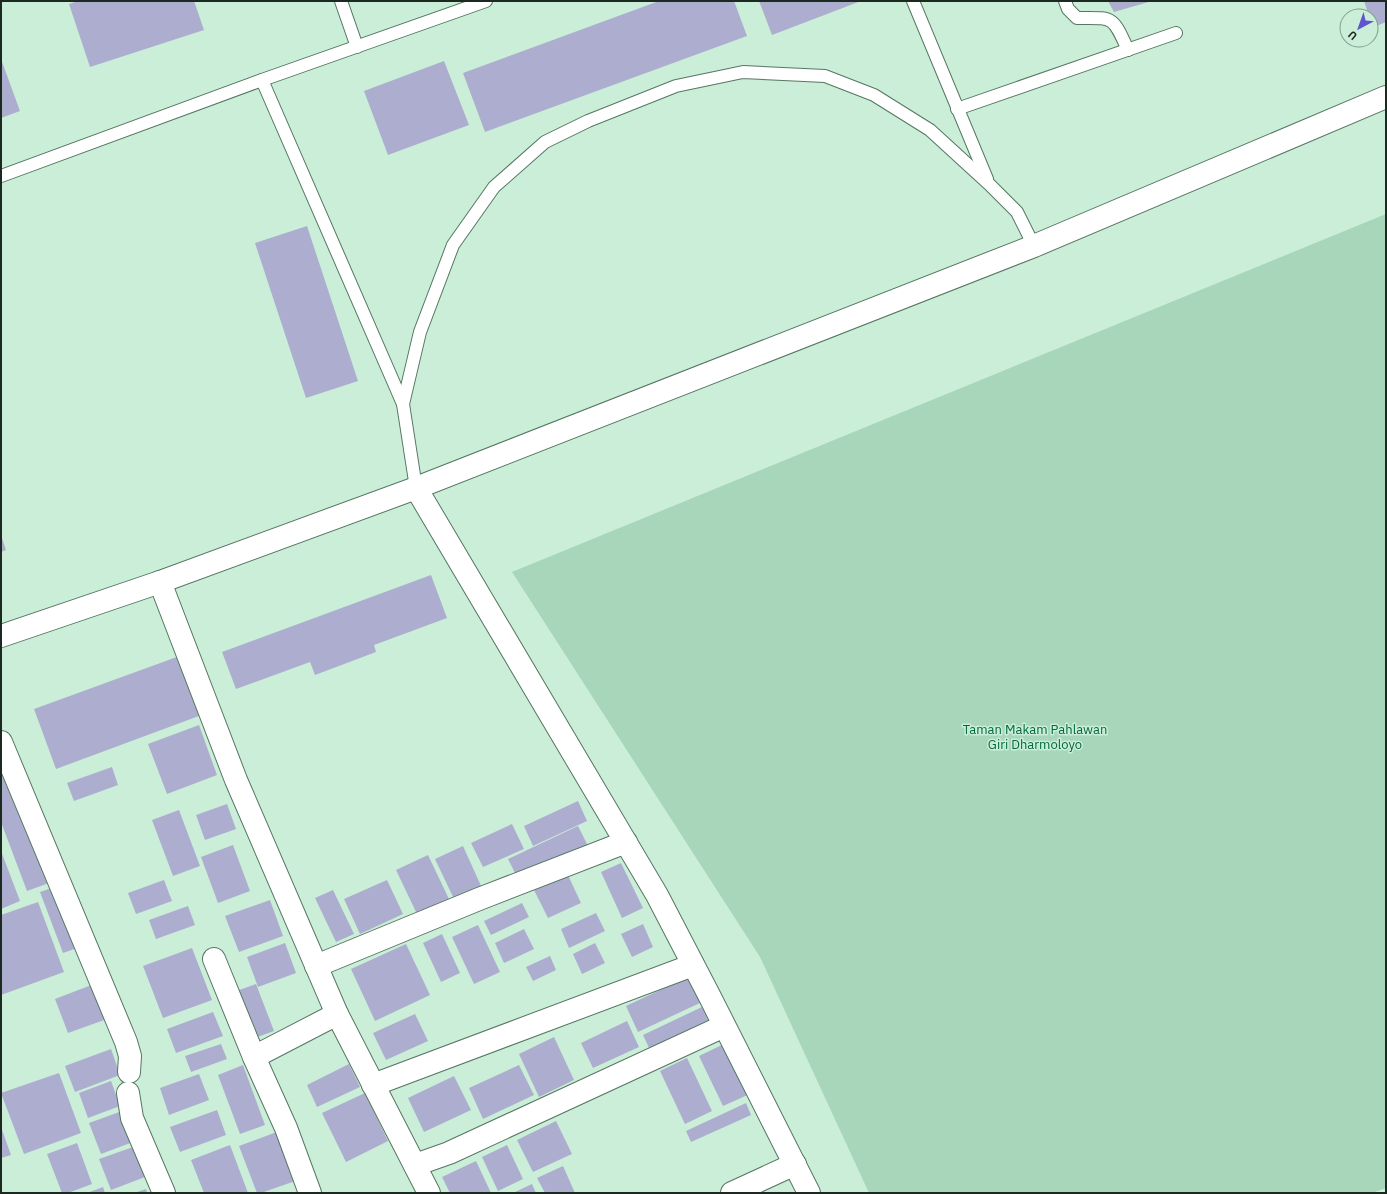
<svg xmlns="http://www.w3.org/2000/svg" width="1387" height="1194" viewBox="0 0 1387 1194" font-family="'IBM Plex Sans',sans-serif">
  <rect width="100%" height="100%" fill="#caeed8"/>
  <!-- green -->
  <path fill="#a8d6ba" d="M1386,214v974l-14,5h-503l-109,-236 -248,-385z"/>
  <!-- building -->
  <g fill="#adaecf">
    <path d="M78,1h116l10,29 -114,37 -21,-63z"/>
    <path d="M659,1h75l13,35 -262,96 -22,-59z"/>
    <path d="M759,1h102l-89,34z"/>
    <path d="M1108,1h44l-38,11z"/>
    <path d="M1364,1h22v21l-12,5 -3,-11h-2z"/>
    <path d="M1,59l19,52 -19,7z"/>
    <path d="M444,61l25,64 -81,30 -24,-64z"/>
    <path d="M307,226l51,155 -52,17 -51,-155z"/>
    <path d="M1,535l5,15 -5,2z"/>
    <path d="M431,575l16,43 -73,27 2,7 -61,23 -5,-13 -74,27 -14,-37z"/>
    <path d="M185,654l22,59 -151,56 -22,-60z"/>
    <path d="M199,725l18,50 -50,19 -19,-50z"/>
    <path d="M1,760l48,123 -22,8 -26,-69z"/>
    <path d="M112,767l6,18 -44,16 -7,-18z"/>
    <path d="M578,801l9,20 -54,25 -9,-20z"/>
    <path d="M227,804l9,25 -31,11 -9,-25z"/>
    <path d="M179,810l21,56 -27,10 -21,-56z"/>
    <path d="M512,824l12,25 -41,18 -12,-24z"/>
    <path d="M578,826l11,22 -70,33 -11,-22z"/>
    <path d="M233,845l17,46 -32,12 -17,-46z"/>
    <path d="M463,846l19,42 -27,13 -20,-42z"/>
    <path d="M1,851l19,50 -19,8z"/>
    <path d="M428,855l21,44 -32,15 -21,-44z"/>
    <path d="M621,863l22,45 -21,10 -21,-46z"/>
    <path d="M566,871l15,32 -33,15 -16,-32z"/>
    <path d="M164,880l8,21 -36,13 -8,-21z"/>
    <path d="M387,880l16,34 -43,20 -16,-35z"/>
    <path d="M57,886l23,61 -17,6 -23,-61z"/>
    <path d="M333,890l21,44 -18,8 -21,-44z"/>
    <path d="M270,900l13,36 -44,16 -14,-36z"/>
    <path d="M38,902l26,70 -63,23v-80z"/>
    <path d="M522,903l7,14 -38,18 -7,-14z"/>
    <path d="M188,906l7,19 -39,14 -7,-19z"/>
    <path d="M596,913l9,18 -36,17 -8,-19z"/>
    <path d="M643,924l10,23 -21,10 -11,-23z"/>
    <path d="M478,925l22,47 -26,12 -22,-47z"/>
    <path d="M524,929l10,20 -30,14 -9,-20z"/>
    <path d="M442,934l18,39 -19,9 -18,-39z"/>
    <path d="M285,943l11,30 -38,14 -11,-30z"/>
    <path d="M595,943l10,20 -23,11 -9,-20z"/>
    <path d="M406,944l24,51 -55,26 -24,-52z"/>
    <path d="M192,948l20,52 -49,18 -20,-52z"/>
    <path d="M550,956l6,14 -23,11 -7,-14z"/>
    <path d="M690,976l12,26 -64,30 -12,-26z"/>
    <path d="M94,984l13,35 -39,14 -13,-34z"/>
    <path d="M256,984l18,47 -25,9 -18,-47z"/>
    <path d="M702,1007l8,17 -59,28 -8,-17z"/>
    <path d="M213,1012l10,24 -47,17 -9,-24z"/>
    <path d="M415,1014l13,27 -42,19 -13,-27z"/>
    <path d="M627,1021l12,26 -46,21 -12,-25z"/>
    <path d="M554,1037l20,43 -35,17 -20,-43z"/>
    <path d="M728,1042l24,51 -29,13 -24,-50z"/>
    <path d="M221,1044l6,15 -36,13 -6,-16z"/>
    <path d="M111,1049l9,26 -45,17 -10,-26z"/>
    <path d="M687,1058l25,53 -27,13 -25,-53z"/>
    <path d="M349,1064l11,23 -43,20 -10,-22z"/>
    <path d="M243,1065l22,60 -25,9 -22,-59z"/>
    <path d="M519,1065l15,30 -51,24 -14,-31z"/>
    <path d="M59,1073l22,60 -57,21 -23,-61z"/>
    <path d="M199,1074l10,26 -40,15 -9,-27z"/>
    <path d="M454,1076l17,34 -47,22 -16,-34z"/>
    <path d="M111,1081l9,25 -32,12 -9,-25z"/>
    <path d="M365,1093l23,48 -42,21 -24,-49z"/>
    <path d="M746,1103l5,12 -60,27 -5,-11z"/>
    <path d="M217,1110l9,25 -46,17 -10,-25z"/>
    <path d="M122,1111l11,31 -32,12 -12,-31z"/>
    <path d="M556,1121l16,33 -39,18 -16,-32z"/>
    <path d="M1,1127l10,28 -10,3z"/>
    <path d="M282,1130l19,49 -40,14h-4l-18,-47z"/>
    <path d="M77,1143l15,41 -24,9h-6l-15,-39z"/>
    <path d="M230,1145l18,48h-44l-13,-33z"/>
    <path d="M507,1145l16,34 -25,12 -16,-34z"/>
    <path d="M133,1147l12,30 -34,13 -12,-31z"/>
    <path d="M476,1161l15,32h-41l-8,-16z"/>
    <path d="M563,1166l12,27h-30l-8,-15z"/>
    <path d="M532,1184l4,9h-23z"/>
    <path d="M103,1187l2,6h-18z"/>
    <path d="M146,1189l1,4h-13z"/>
  </g>
  <g fill="none" stroke-linecap="round" stroke-linejoin="round">
    <defs>
      <g id="lane">
        <path d="M341,1l16,46"/>
        <path d="M913,1l74,178"/>
        <path d="M1065,1l3,8 9,9c37,0 35,-3 51,32"/>
        <path d="M262,80l141,324 13,84"/>
        <path d="M957,109l219,-76"/>
        <path d="M1,176l261,-96 224,-79"/>
        <path d="M403,404l17,-72 33,-87 41,-58 51,-45 43,-21 88,-35 67,-14 82,4 49,19 56,35 59,54 28,28 17,34"/>
      </g>
      <g id="street">
        <path d="M416,488l241,407 53,102 99,196"/>
        <path d="M160,582l76,198 101,234 -83,43 32,71 24,65"/>
        <path d="M1,742l125,300 4,14 -1,16"/>
        <path d="M214,959l40,98"/>
        <path d="M316,966l163,-67 147,-57"/>
        <path d="M337,1014l92,179"/>
        <path d="M373,1085l320,-120"/>
        <path d="M128,1093l4,25 32,75"/>
        <path d="M415,1165l34,-12 275,-127"/>
        <path d="M732,1193l63,-29"/>
      </g>
      <path id="secondary" d="M1,636l159,-54 256,-94 618,-242 352,-149"/>
    </defs>
    <!-- lane casing -->
    <use href="#lane" stroke="#567662" stroke-width="14"/>
    <!-- street casing -->
    <use href="#street" stroke="#567662" stroke-width="24"/>
    <!-- secondary casing -->
    <use href="#secondary" stroke="#567662" stroke-width="24"/>
    <!-- lane -->
    <use href="#lane" stroke="#fff" stroke-width="12"/>
    <!-- street -->
    <use href="#street" stroke="#fff" stroke-width="22"/>
    <!-- secondary -->
    <use href="#secondary" stroke="#fff" stroke-width="22"/>
  </g>
  <g text-anchor="middle" dominant-baseline="central" stroke-width="3" stroke-linejoin="round" paint-order="stroke">
    <!-- park labels -->
    <g font-size="13" fill="#02683f" stroke="#caeed8">
      <text x="1035" y="729">Taman Makam Pahlawan<tspan x="1035" dy="15">Giri Dharmoloyo</tspan></text>
    </g>
  </g>
  <!-- border -->
  <rect width="1387" height="1194" fill="none" stroke="#1c2921" stroke-width="4"/>
  <!-- north arrow -->
  <g transform="translate(1359 28) rotate(221)"><circle r="19" fill="#caeed8" stroke="#849f8f"/>
  <path d="M0-3L7 15L0 10L-7 15Z" fill="#6154cd"/>
  <text y="-6" font-size="11" font-weight="bold" text-anchor="middle" fill="#1c2921">U</text>
  </g>
</svg>
